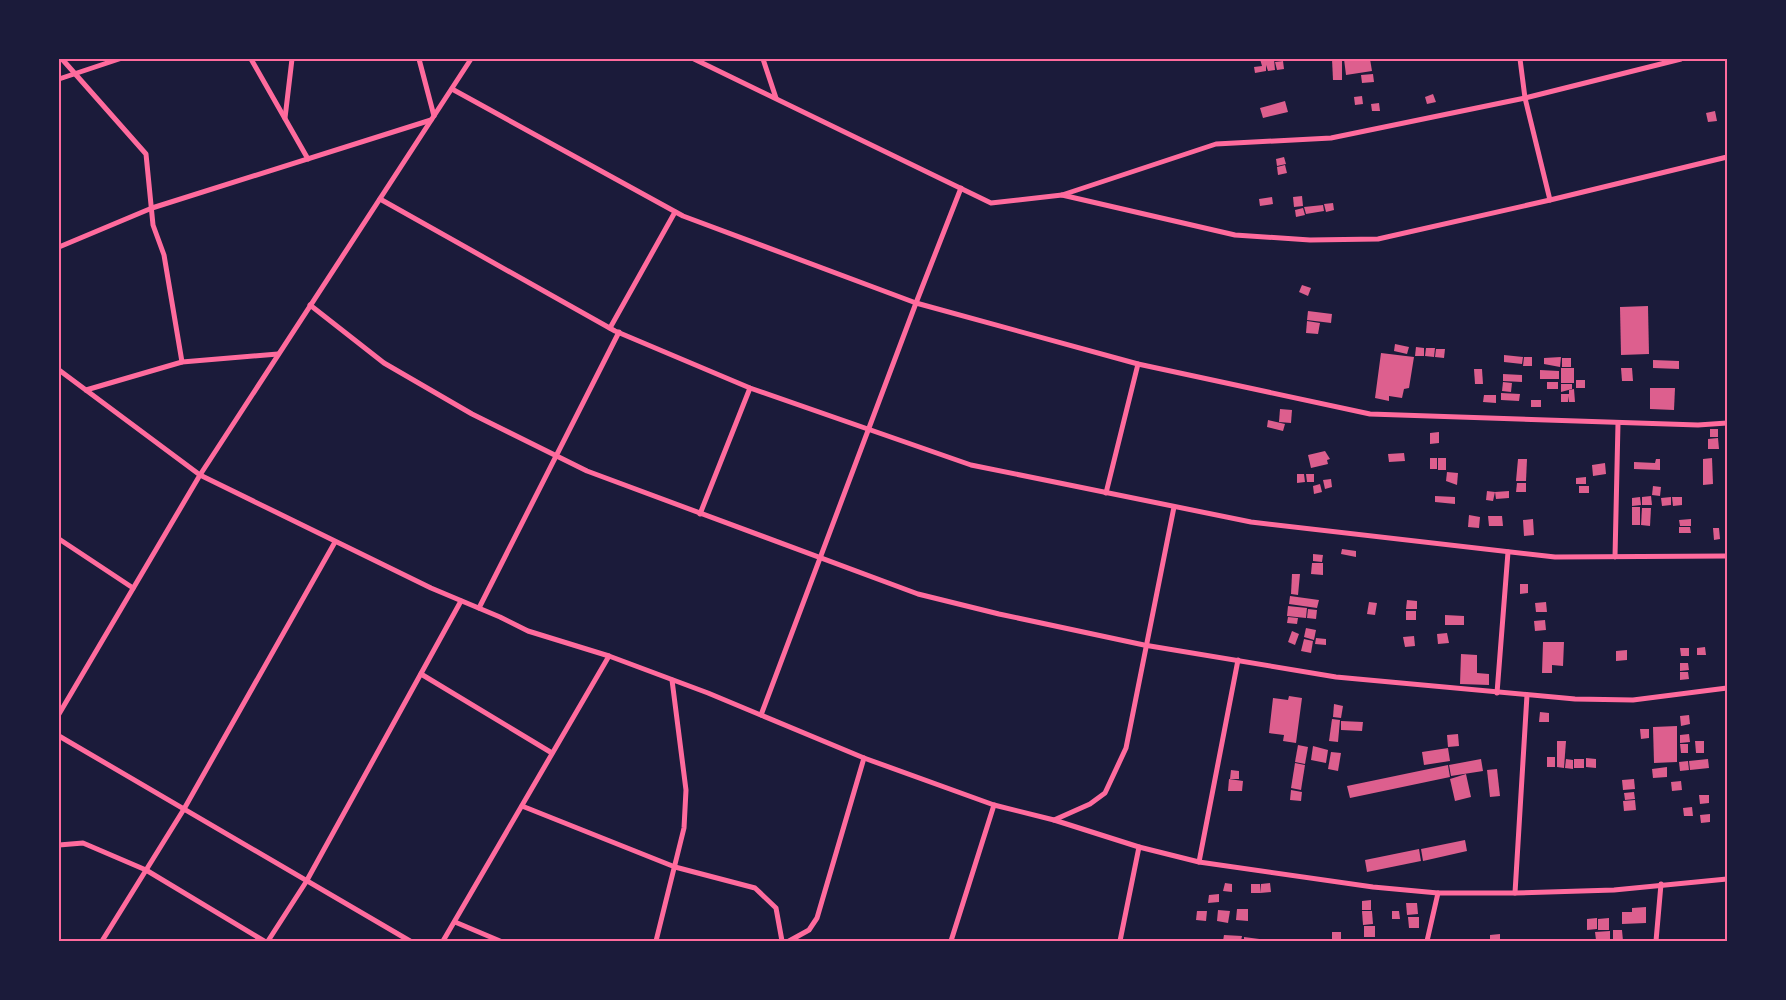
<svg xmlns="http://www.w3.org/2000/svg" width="1786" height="1000" viewBox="0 0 1786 1000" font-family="Helvetica,sans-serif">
  <rect width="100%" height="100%" fill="#1b1b3a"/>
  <!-- building -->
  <g fill="#dd5f8e">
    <path d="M1260,59h14l1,11 -7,1 -2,-6v6l-11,2 -1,-6 8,-1z"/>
    <path d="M1332,59h10v21h-9z"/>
    <path d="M1344,59h26l2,12 -26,4z"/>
    <path d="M1283,61l1,8 -7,1 -2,-8z"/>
    <path d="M1373,74l1,8 -12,1 -1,-8z"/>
    <path d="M1433,94l3,8 -9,2 -2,-7z"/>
    <path d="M1362,96l1,8 -8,1 -1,-8z"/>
    <path d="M1285,101l3,11 -25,6 -3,-10z"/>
    <path d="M1379,103l1,8h-8l-1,-7z"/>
    <path d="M1715,111l2,10 -9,1 -2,-9z"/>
    <path d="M1284,157l2,7 -9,2 -1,-7z"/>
    <path d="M1285,165l2,8 -9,2 -1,-8z"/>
    <path d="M1302,196l1,10 -9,1 -1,-10z"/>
    <path d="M1272,197l1,7 -13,2 -1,-7z"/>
    <path d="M1333,203l1,7 -8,2 -2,-8z"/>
    <path d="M1323,205l1,6 -18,3 -2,-7z"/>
    <path d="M1303,208l2,7 -9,2 -1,-7z"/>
    <path d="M1302,285l9,3 -3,8 -9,-4z"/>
    <path d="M1648,306l1,48 -28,1 -1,-48z"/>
    <path d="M1308,311l24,3 -1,9 -24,-3z"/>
    <path d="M1307,321l13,2 -2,11 -12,-1z"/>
    <path d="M1395,344l14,3 -2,7 -13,-3z"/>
    <path d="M1416,347l8,1v8h-9z"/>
    <path d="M1426,348h9l-1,9 -9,-1z"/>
    <path d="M1436,349h9l-1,9 -9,-1z"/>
    <path d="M1381,353l33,4 -5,31 -5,1 -2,9 -13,-2v5l-14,-3z"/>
    <path d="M1504,355l19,2 -1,7 -18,-2z"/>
    <path d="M1524,357h8v9h-9z"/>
    <path d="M1561,357l-1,10 -16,-3v-6z"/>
    <rect x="1562" y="358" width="9" height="9"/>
    <path d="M1653,360l26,1v8l-26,-1z"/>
    <rect x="1561" y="368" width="13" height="15"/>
    <path d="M1621,368h11l1,13h-11z"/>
    <path d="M1474,369h8l1,15h-8z"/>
    <path d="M1540,370l19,1v8h-19z"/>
    <path d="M1503,374l19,1v7l-19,-1z"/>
    <rect x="1576" y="380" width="9" height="8"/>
    <path d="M1503,382l9,1 -1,9 -9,-1z"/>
    <rect x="1547" y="382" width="11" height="7"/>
    <path d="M1561,384h11v5l-11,3z"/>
    <path d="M1650,388h25l-1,22 -24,-1z"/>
    <path d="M1574,389l1,13h-6v-6l-1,6h-7v-8h8v-4z"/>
    <path d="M1501,393l19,1 -1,7 -18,-1z"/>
    <path d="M1484,395h12v8l-13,-1z"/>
    <rect x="1531" y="400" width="10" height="7"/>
    <path d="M1280,409l12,1 -1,13 -12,-1z"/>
    <path d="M1268,420l17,4 -2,7 -16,-4z"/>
    <rect x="1710" y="429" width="8" height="8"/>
    <path d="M1439,432v11l-9,1v-11z"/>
    <path d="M1718,438l1,11h-11v-10z"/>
    <path d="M1325,451l5,8 -3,1 1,4 -17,4 -3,-13z"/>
    <path d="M1404,453l1,8 -16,1 -1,-8z"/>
    <rect x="1430" y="458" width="7" height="11"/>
    <rect x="1438" y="458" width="8" height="12"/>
    <path d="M1712,458l1,26 -10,1v-26z"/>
    <path d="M1518,459h9l-1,22h-10z"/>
    <path d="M1656,459h4v11l-26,-1v-7l21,1z"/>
    <path d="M1605,463l1,11 -13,2 -1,-11z"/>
    <path d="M1447,472l11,1 -1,12 -11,-4z"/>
    <path d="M1297,474h7l1,8 -8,1z"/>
    <path d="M1306,474h8v8h-7z"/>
    <path d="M1586,477v7h-10v-6z"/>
    <path d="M1331,479l1,8 -7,2 -2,-9z"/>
    <path d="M1517,483h9v9h-10z"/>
    <path d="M1320,484l2,8 -8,2 -1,-8z"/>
    <rect x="1579" y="486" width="10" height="7"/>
    <path d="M1653,486l8,1 -1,9 -8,-1z"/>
    <path d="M1487,491l8,1 -2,9 -7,-1z"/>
    <path d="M1509,491v7l-13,1 -1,-7z"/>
    <path d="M1435,496l20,1v7l-20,-2z"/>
    <path d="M1651,496l1,9h-10v-8z"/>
    <path d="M1640,497l1,8 -9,1v-8z"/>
    <path d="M1671,497v8l-9,1 -1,-8z"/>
    <path d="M1672,497h10v8l-9,1z"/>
    <rect x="1632" y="507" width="8" height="18"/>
    <path d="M1642,508h9l-1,18 -9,-1z"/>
    <path d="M1469,515l11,2 -1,11 -11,-1z"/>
    <path d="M1488,516h14l1,10h-14z"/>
    <path d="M1533,519l1,16 -10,1 -1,-16z"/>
    <path d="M1691,519v7h-11l-1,-6z"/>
    <path d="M1679,527h11l1,6h-12z"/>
    <path d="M1713,528h6l1,11 -6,1z"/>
    <path d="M1342,549l14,2v6l-15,-3z"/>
    <path d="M1313,554l10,1 -1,7 -9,-1z"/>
    <path d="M1312,563h11v12l-12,-1z"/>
    <path d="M1292,574h8l-2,21 -7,-1z"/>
    <path d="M1520,584h8v9l-8,1z"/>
    <path d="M1290,596l29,4 -2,8 -28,-4z"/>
    <path d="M1407,600l10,1v8h-11z"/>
    <path d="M1369,602l8,1 -2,12 -8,-1z"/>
    <path d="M1546,602l1,10h-11l-1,-9z"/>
    <path d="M1288,606l19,2 -1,10 -19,-2z"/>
    <path d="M1308,609l9,1 -1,9 -9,-1z"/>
    <rect x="1406" y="611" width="10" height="9"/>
    <path d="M1445,615l19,1v9h-19z"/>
    <path d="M1288,617l10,1 -1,6 -10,-1z"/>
    <path d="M1545,620l1,10 -11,1 -1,-10z"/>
    <path d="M1306,628l10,2 -2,10 -10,-3z"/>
    <path d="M1292,631l7,3 -4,11 -7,-3z"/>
    <path d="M1447,633l2,10 -11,1 -1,-10z"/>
    <path d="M1414,636l1,10 -10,1 -2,-10z"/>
    <path d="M1316,638l10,1v6l-11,-1z"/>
    <path d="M1304,639l9,2 -2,12 -10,-2z"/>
    <path d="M1543,642h21l-1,24 -11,-1v8h-10z"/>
    <path d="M1705,647l1,8h-9v-7z"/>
    <path d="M1680,648h9v8h-8z"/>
    <path d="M1627,650v10l-11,1v-10z"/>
    <path d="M1461,654l16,1v18l12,1v11l-29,-1z"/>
    <path d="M1680,663h8l1,7 -9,1z"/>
    <path d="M1680,672h8l1,7 -9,1z"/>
    <path d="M1289,696l13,2 -6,45 -13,-2 1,-6 -15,-2 4,-35 15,2z"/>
    <path d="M1334,704l9,2 -2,12 -8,-1z"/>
    <path d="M1540,712l9,1v9h-10z"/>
    <path d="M1689,715l1,9 -9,2 -1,-10z"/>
    <path d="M1332,719l8,1 -2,22 -9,-1z"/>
    <path d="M1341,721l22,1 -1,9 -21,-1z"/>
    <path d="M1677,726v36l-23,1 -1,-36z"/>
    <path d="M1640,729h9v9l-8,1z"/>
    <path d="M1458,734l1,12 -11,1 -1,-12z"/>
    <path d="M1689,734l1,8 -10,1v-8z"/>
    <path d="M1557,741h9l-2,27 -7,-1z"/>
    <path d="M1695,741h9v12h-8z"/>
    <path d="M1680,744h8v9h-7z"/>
    <path d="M1298,745l10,2 -3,17 -10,-2z"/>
    <path d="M1313,746l15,4 -2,13 -15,-3z"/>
    <path d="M1448,748l2,13 -26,4 -2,-13z"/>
    <path d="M1331,752l10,1 -3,18 -10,-2z"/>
    <rect x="1547" y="757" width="8" height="10"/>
    <path d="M1586,758l10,1v9l-10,-1z"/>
    <path d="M1481,759l2,12 -32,5 -2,-11z"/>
    <path d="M1566,759l7,1v9l-8,-1z"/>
    <rect x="1574" y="759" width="10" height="9"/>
    <path d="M1708,759l1,9 -19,2 -1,-9z"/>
    <path d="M1688,761l1,9 -9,1 -1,-9z"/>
    <path d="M1295,763l10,2 -4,25 -10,-2z"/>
    <path d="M1448,765l2,12 -100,21 -3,-12z"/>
    <path d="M1667,767v10l-14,1 -1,-9z"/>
    <path d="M1497,769l3,27 -10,1 -3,-27z"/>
    <path d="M1231,770l8,1v8h-9z"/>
    <path d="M1466,774l5,23 -16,4 -5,-22z"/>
    <path d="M1229,779l14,2 -1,10h-14z"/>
    <path d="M1634,779l1,10 -12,1 -1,-10z"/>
    <path d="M1681,781l1,9 -10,1 -1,-9z"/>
    <path d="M1291,790l11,2 -1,9 -11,-1z"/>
    <path d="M1634,792l1,7 -10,1 -1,-7z"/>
    <path d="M1699,795h10v8l-9,1z"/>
    <path d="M1635,800l1,10 -12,1 -1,-10z"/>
    <path d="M1692,807l1,9h-9l-1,-8z"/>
    <path d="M1710,814v8l-9,1 -1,-8z"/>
    <path d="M1465,840l2,11 -44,10 -2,-12z"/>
    <path d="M1419,849l2,12 -54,11 -2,-12z"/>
    <path d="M1225,883l7,1v8l-9,-1z"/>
    <path d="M1270,883l1,9 -11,1h-9v-9h9v9l1,-9z"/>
    <path d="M1219,894v8l-11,1 1,-8z"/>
    <path d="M1371,900v10h-9v-9z"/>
    <path d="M1406,903h11l1,11 -11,1z"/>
    <path d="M1646,907v16l-24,1v-12h10v-4z"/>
    <path d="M1237,909h11v12l-12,-1z"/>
    <path d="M1218,910l12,1 -2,12 -11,-2z"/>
    <path d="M1197,911h10l-1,10 -10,-1z"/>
    <path d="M1362,911h10l1,13 -10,1z"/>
    <path d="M1392,911h7l1,8h-8z"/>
    <path d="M1408,917h11v11h-10z"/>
    <path d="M1597,918v11l-10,1v-11z"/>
    <path d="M1609,918v12h-11v-11z"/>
    <rect x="1364" y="926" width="11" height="11"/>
    <path d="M1613,930h9l1,11h-10z"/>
    <path d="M1610,931v9h-14l-1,-8z"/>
    <rect x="1332" y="932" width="9" height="9"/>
    <path d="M1500,934v7h-10v-6z"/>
    <path d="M1224,935l18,1 -1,5h-18z"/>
    <path d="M1244,937l23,3 -1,1h-22z"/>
  </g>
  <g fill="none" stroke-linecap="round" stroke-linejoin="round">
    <!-- minor -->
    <g stroke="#ff6b9d" stroke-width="5">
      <path d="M62,59l84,95 7,71 11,30 18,107"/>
      <path d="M251,59l57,100"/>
      <path d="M419,59l15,57"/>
      <path d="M694,59l297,144 71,-8 154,-51 115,-6 194,-40 156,-39"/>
      <path d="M763,59l13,39"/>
      <path d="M1520,59l5,39 25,102"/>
      <path d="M59,79l60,-20"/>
      <path d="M452,89l231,127 233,87 222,61 232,50 328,11 29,-2"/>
      <path d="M285,118l7,-59"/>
      <path d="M1062,195l173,40 75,5 68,-1 172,-39 177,-43"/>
      <path d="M380,199l235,132 135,57 221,77 280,57 304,35 172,-1"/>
      <path d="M59,247l93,-39 279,-88"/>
      <path d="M310,305l74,58 88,51 115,57 331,123 81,20 145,31 192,32 239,22 58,1 94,-12"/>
      <path d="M610,328l65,-116"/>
      <path d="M59,370l141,105 231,113 69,29 28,14 81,25 99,37 156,65 130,47 60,15 85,27 60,15 174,25 65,6h77l99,-3 113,-11"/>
      <path d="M86,390l96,-28 96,-8"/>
      <path d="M1106,493l32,-129"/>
      <path d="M700,514l50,-126"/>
      <path d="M59,539l74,49"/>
      <path d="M1615,557l3,-134"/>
      <path d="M479,608l140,-276"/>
      <path d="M421,674l131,79"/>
      <path d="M1497,693l11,-141"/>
      <path d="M59,714l141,-239 271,-416"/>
      <path d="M761,715l155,-412 45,-115"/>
      <path d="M59,736l351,205"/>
      <path d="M522,806l153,61 80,21 21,20 6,33"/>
      <path d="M1054,820l36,-16 15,-11 21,-45 48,-241"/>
      <path d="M59,845l24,-2 63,27 118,71"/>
      <path d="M1199,862l39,-202"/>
      <path d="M1515,893l12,-198"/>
      <path d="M455,922l45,19"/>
      <path d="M102,941l82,-132 151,-267"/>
      <path d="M268,941l38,-59 155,-281"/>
      <path d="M443,941l166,-285"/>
      <path d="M656,941l28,-113 2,-38 -14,-110"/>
      <path d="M789,941l20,-11 8,-12 47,-160"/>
      <path d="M951,941l43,-136"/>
      <path d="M1120,941l19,-94"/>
      <path d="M1427,941l11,-48"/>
      <path d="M1656,941l5,-57"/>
    </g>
  </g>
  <!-- border -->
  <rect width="1786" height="1000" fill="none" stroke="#1b1b3a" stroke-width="120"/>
  <rect x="60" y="60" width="1666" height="880" fill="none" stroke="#ff6b9d" stroke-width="2"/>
</svg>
